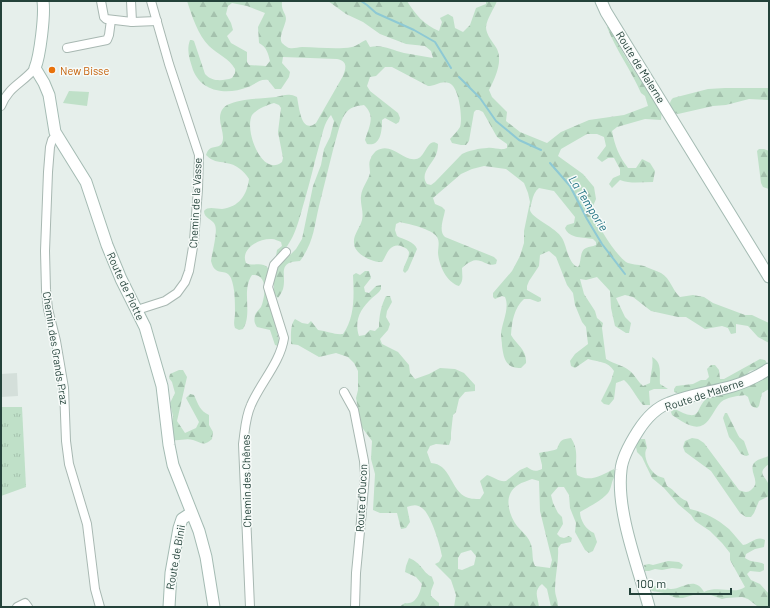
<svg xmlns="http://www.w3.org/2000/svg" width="770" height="608" viewBox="0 0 770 608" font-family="Barlow,sans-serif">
  <defs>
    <pattern id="forest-firs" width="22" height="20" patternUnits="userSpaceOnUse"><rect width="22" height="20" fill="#bfe0c8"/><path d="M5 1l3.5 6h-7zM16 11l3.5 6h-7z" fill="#a4c1ad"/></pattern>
    <pattern id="park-tufts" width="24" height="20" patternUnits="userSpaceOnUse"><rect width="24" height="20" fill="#bfe0c8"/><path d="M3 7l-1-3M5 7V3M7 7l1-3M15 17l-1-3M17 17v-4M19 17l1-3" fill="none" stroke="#a4c1ad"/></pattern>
  </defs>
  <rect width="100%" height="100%" fill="#e6efeb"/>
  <!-- built -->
  <path fill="#d4dfda" d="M17,373l1,23 -17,1v-23z"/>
  <!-- forest -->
  <g fill="url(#forest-firs)" fill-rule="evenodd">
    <path d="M187,1h97l-2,1c-1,9 4,11 4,17 -1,8 -8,18 -4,24 1,1 5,4 5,4 5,3 10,0 15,0 17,0 34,3 50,0 5,-1 9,-5 14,-7l4,7c12,-3 22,3 34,6 10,2 19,3 29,5l-2,-7 -6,-5 -19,-2 -26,-10 -17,-12 -17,-8 -18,-13h79c8,13 17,24 32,30l3,-9 -2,-4 8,-4 5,3 2,11 8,4 7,-7 6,-17 10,-4v-3h11c-3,8 -10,17 -11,26 0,8 7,15 11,22 6,13 -2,29 -8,41l3,7 15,15 -1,9 14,11 27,11 14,-11 28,-12 35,-5 24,-9 -3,-10 -4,-3c-10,-23 -25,-43 -34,-66h3c13,30 32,56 52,82l-1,11 -16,-1 -28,8 -5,4c3,16 7,25 16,37h8l6,-9 8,4 5,8 -2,11c-11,0 -23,2 -33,-2l-8,8 -3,-4 4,-6 7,-3v-6l-6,-11h-6l-6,4 -5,-4 9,-12 -2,-9 -7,-3h-10l-26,15 -3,7 25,18 11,13 2,12 -5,12c7,14 22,41 35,51 5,3 12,2 18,4 5,2 12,5 17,7 10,6 11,17 19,24l13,-2 11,2 9,6 32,12h7l17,8v20l-11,-6 -10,-11 -12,-2v9l-5,1 -3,-6 -6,-2 -17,3 -19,-12h-8l-27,-6 -18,-14 -8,-2 -9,3 9,19 6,6 -2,10h-3l-11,-7 -4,-18 -1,-17 -13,-14 -11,3 -6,-1 4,15 11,17 2,7 6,5 -1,5 4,31c8,5 17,6 24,12 5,4 8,11 13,15l7,-3c0,-9 4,-17 2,-26 11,6 7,17 8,27l8,5h-14l-5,2 1,14h-7c-7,-8 -11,-18 -19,-25l-8,3 -2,16 -5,6 -5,-1 -3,-3 10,-20 3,-10c-6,-10 -16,-9 -26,-12l-13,9 -4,-2 -1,-5 5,-7 13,-10 -2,-17 -4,-5 -7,-17 -2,-12 -6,-8 -11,-28 -7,-6 -9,4 -1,11 -10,15 -2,5v4l14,8v3l-3,1 -8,-3h-6c-10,9 -12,22 -13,36 6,10 16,15 15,28l-5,5c-15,0 -17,-8 -19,-22 0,-4 -1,-8 -1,-12 1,-12 9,-26 4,-37l-3,-1 -7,3 -2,-2v-4l19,-22 8,-15 4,-13v-12l6,-29 -2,-9 -4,-10 -18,-14 -22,-3 -12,3 -11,5 -28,24 2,6 7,3 3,3c-1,8 -7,21 0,27l49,20 3,3 -1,4c-13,4 -16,-13 -34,4 0,7 2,13 -3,18 -13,-4 -20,-21 -21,-33 0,-5 2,-11 -1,-16 -5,-8 -28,-13 -37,-15l-4,2 -1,6 2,6c7,4 17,5 20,13l-9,21 -3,3 -2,-2c1,-7 6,-12 6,-19 -2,-4 -4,-4 -8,-6 -12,-3 -14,9 -19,16 -9,1 -28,-8 -28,-19 -1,-8 6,-15 8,-23 2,-8 -2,-16 -1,-24 1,-9 7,-15 9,-23 0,-5 -2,-10 1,-15 0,-2 4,-6 5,-7 16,-10 27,11 40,8 10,-1 11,-23 22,-15 0,5 -1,9 -3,13 -5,9 -15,17 -8,27l4,1 4,-3 27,-28c5,-3 19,-6 25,-6 8,-1 13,3 20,0v-4l-10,-7 -14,-25 -4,-2h-3l-2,2 -5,29 -3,4h-5l-9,-2 -2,-4c3,-4 7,-7 10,-12 3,-9 -1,-41 -11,-44 -7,-3 -14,3 -21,3l-36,-19h-7l-9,9 -6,1 -3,9 3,5 28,22 2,5 -1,4 -3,2 -11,-6 -3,2c0,10 -1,27 -15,24l-2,-4c4,-13 11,-24 -1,-35 -8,1 -14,2 -19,9 -5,7 -8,23 -11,32 -5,20 -10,40 -15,60 -5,21 -5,36 -19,55 -24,1 -13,14 -17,28 -1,3 -3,6 -5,9l-4,-4v-19l5,-9 17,-17 6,-10 11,-53 8,-21 3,-16 6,-12 4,-16 -3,-6c-7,7 -9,21 -12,31 -5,18 -9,36 -14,53 -7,23 -9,40 -27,58l-2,-1 1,-6 5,-4 -1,-4c-3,-1 -6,-3 -9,-3 -13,-1 -32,10 -26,24 7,4 16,-2 22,5l3,40 9,36 -2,2 -3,-1 -5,-15 -13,-3c-3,-4 -3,-7 -2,-12 1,-3 4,-5 6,-8 4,-9 8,-34 -9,-32 -11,16 1,38 -9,54l-4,1 -4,-2c-2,-5 0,-10 0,-15 0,-11 0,-25 -4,-35 -5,-11 -16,0 -20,-17 1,-8 7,-29 4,-36 -2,-6 -11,-6 -11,-14 4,-5 12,-2 18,-2 17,-2 25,-14 27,-30 -5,-8 -13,-15 -23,-16 -9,-2 -13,-1 -20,-8 4,-12 12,-5 16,-12 4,-9 -5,-21 -1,-31 1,-3 3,-5 6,-7 14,-7 33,-6 49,-8 5,-1 10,-3 15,-2 3,0 3,1 6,2 2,9 4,38 19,26l27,-47c3,-8 5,-15 -6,-17l-54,-2 -1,6 8,9 -1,5 -8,12h-6l-7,-9c-9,-1 -12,4 -20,7 -20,8 -46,6 -55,-17 -3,-10 -7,-19 -3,-30h2l2,1 11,33c7,8 18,7 27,4l3,-5v-4c-6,-11 -17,-14 -26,-23 -11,-11 -17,-30 -22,-45zM232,3l15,3 18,7 -7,14 1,16c8,4 9,11 11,18l-4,5 -17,-1 -2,-3v-10l-16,-9 -4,-7 6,-6 -2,-7 -5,-9 2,-8zM274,103l5,2 2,3 -3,24 5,26 -1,4c-20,16 -38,-32 -30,-47 5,-6 15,-10 22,-12zM539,188l15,3 21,26 -1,6 -7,2 -2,3c4,11 19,9 28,11l3,3v3c-4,2 -6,1 -10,3 -7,3 -4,14 -8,19 -10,-3 -11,-21 -16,-29 -5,-10 -31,-20 -32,-28 0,-2 1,-6 2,-9 1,-5 3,-10 7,-13z"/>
    <path d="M725,88h44v12l-20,-1 -23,6 -13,1 -35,8c-8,-1 -11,-11 -5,-16l35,-9z"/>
    <path d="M759,149h5l5,2v38l-6,-2 -2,-4 -4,-32z"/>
    <path d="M365,271h4l2,7 -7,9 1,5 4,1 7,-7 5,-1v4c-2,4 -6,6 -9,9 -12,11 -18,23 -13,38l6,-1 5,-5 5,1 4,-4c0,-11 2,-21 7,-31h4l2,6 -5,9 -1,6 4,7 -2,6 -8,9 2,5 16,8 11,13 1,8 5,6 14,-5 11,-6 15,1 9,4 11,12v6l-10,1 -6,7 -3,13 -3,3 -2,18v6l-2,6 -13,-1 -6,2 -3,6 4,11c19,1 19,24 33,33 5,3 11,3 16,3l4,-6 -4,-12 7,-6c7,2 12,7 19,6l14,-11 7,-3c5,4 9,5 15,2v-4l-3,-12c6,-2 11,-1 18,-4 3,-9 5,-10 14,-11 9,14 3,22 6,37 13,8 25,0 37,-6l2,6c-5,5 -4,13 -8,18 -8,9 -18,13 -28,19 0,8 6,18 14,21l3,9 -4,9 -4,2 -4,-3 -10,-18 1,-9 -6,-15 -1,-13 -5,-8h-6l-7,8 2,8 5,10 4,4 1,7 -6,10 3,3 4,1 5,-2 3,2 -1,4 -10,2 -3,4c1,14 -3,27 -3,41 0,7 3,10 3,18h-7l-4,-18 -5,-5c-9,7 -4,13 -3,23h-85l2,-12 -5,-15 -16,-16 4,-2 3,-6c-2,-11 -11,-42 -20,-48 -5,-4 -9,-3 -15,-1l3,15 -4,6 -5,1 -4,-16h-17l-7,-3 2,-36 -4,-15 1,-18 -11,-15 -5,-28 2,-8v-19l-4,-8 -6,-6 -12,-4 -17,4 -21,-12 -7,-1c0,-8 -1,-19 4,-25l7,4 6,1 3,-3 7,9c9,1 17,5 25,4 12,-17 11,-38 10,-59l3,-2 4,2zM532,479l7,2 1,30 12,49 -2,8 -15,-2c-4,-8 -1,-16 -5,-24 -3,-7 -8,-10 -13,-16 -9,-12 -14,-32 1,-41 4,-3 10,-4 14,-6zM471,550l5,6 -2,9 -12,5 -4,-1v-11l3,-5z"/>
    <path d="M760,359l5,1 2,3 -6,5 -11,3 -6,6 -17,7 -39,7 -7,3 -7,-2v-3l2,-3 17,-2 8,-4h5l3,-3 -2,-8 4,-4h4l4,5 1,9h4z"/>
    <path d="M179,370h4l4,7 -10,44 8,12 11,-5 3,-6 -13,-24 4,-4 4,1c4,9 6,16 15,20v10l4,7 -1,7c-1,1 -5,4 -6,4 -5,2 -8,-2 -13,-3 -7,-2 -13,1 -20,0l-1,-17 1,-7 -3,-13 5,-10 -3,-11 -3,-4 1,-4z"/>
    <path d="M769,373v16l-7,4 -3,13 -2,2c-7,-1 -7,-5 -9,-11l-3,-2c-7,1 -18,2 -24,7 -5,5 -7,11 -11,16 -11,17 -25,5 -38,-3l-1,-3 2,-3h2c30,16 18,-3 35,-13z"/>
    <path d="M725,413h2l12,24 5,4 5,14 -3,1 -5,-2 -7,-11 -5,-6 -6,-19z"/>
    <path d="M692,438l6,1 6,4 35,47c4,2 9,3 12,0 11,-8 -3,-18 3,-27 3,-4 10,-5 15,-7v8c-14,10 -2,12 0,22 1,3 0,7 0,10l-10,5 -5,12 -3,4h-5l-6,-4 -29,-42 -26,-19 -2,-5 2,-6z"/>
    <path d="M639,439h6l2,9c-5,7 2,21 8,26 2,2 6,3 9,4l3,8c8,4 11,12 20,15l3,8c16,4 26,9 39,20 5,5 9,11 14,16 9,-2 14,-10 22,-5l-1,7 -9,2 -9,5 -1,4c7,5 13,3 19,6v6l-4,2 -10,-1 -3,3 4,6 9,4 9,10v13l-12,-1 -9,-7 -6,-2 -16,1 -4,1 -11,-4h-18l-10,3h-7l-12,-5 -12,-2 -3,-2 2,-3c7,-1 12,2 19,3 12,1 24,-14 34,3 15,-7 31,3 41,-5l-15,-27v-7l-8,-10 -12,-12 -15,-10 -4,-6 -13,-11 -14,-16 -12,-10 -10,-21 -5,-5 -1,-5z"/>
    <path d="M409,558c13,5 13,14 23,19l2,6 -3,8v5l8,7v4h-40l6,-4c11,2 15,-10 17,-19l-6,-7 -11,-5 1,-6z"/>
    <path d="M668,561l11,1 4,3 -2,4 -9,-1 -10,2 -7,-1 -6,2h-4l-1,-6 5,-1 4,1z"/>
  </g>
  <!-- park -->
  <path fill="url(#park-tufts)" d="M1,407h21l4,80 -25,9z"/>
  <!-- garden -->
  <path fill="#bfe0c8" d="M69,91l20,1 -2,14 -24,-3z"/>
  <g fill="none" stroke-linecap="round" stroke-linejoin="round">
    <!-- stream -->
    <g stroke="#8ec9d4" stroke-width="2">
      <path d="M361,1l6,4 9,8 38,17 21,12 16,26"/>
      <path d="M459,77l21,21 16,23 23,19 22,10"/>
      <path d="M550,163l20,23 17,33 15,25 23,30"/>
    </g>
    <defs>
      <g id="street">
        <path d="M101,1l3,16 2,2 26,3 25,-1"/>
        <path d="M131,1l1,21"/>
        <path d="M67,48l40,-8 2,-5 2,-15"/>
        <path d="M1,106c8,-20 21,-22 34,-38"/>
        <path d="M57,134l-5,6 -2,7 -2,25 -3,79 1,39 2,19 8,32 8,47 2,53 3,23 18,60 8,65 5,18"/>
        <path d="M137,310l28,-9 12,-8 8,-11 4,-11 5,-30 4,-52 1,-34 -30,-91 -18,-63"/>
        <path d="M344,392l10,18 10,51 1,14 -4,46 -5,52 -1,34"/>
        <path d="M17,607l8,-4 3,4"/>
        <path d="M250,607l-7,-163c2,-13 2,-26 8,-39 10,-23 29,-42 33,-67l-16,-51 6,-22 12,-13"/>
      </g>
      <g id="secondary">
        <path d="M43,1c2,14 -3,55 -8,67l9,15 5,12 6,37 31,50 21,63 14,34 24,48 17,59 7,59 4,20 26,66 7,26 8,50"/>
        <path d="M601,1l5,11 163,265"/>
        <path d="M169,607l2,-34 8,-45 3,-9 9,-6"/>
        <path d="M649,607c-11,-40 -33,-96 -28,-137 1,-13 10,-28 17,-39 7,-11 17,-23 31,-28 20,-8 43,-11 64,-17 13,-4 25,-10 36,-17"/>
      </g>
    </defs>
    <!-- street casing -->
    <use href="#street" stroke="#a8b8b2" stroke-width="10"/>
    <!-- secondary casing -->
    <use href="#secondary" stroke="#a4bbb3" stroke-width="13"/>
    <!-- street -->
    <use href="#street" stroke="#fff" stroke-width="8"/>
    <!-- secondary -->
    <use href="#secondary" stroke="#fff" stroke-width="11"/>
  </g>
  <!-- markers -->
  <circle fill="#e8710a" stroke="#f7fbf9" stroke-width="1.5" cx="52" cy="70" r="4"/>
  <g text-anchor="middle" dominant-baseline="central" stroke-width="3" stroke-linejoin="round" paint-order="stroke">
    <!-- street labels -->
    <g font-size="11" fill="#24423a" stroke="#f7fbf9">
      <text transform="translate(641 67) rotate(58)">Route de Malerne</text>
      <text transform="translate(195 203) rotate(-87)">Chemin de la Vasse</text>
      <text transform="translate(126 286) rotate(65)">Route de Piotte</text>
      <text transform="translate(56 348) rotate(81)">Chemin des Grands Praz</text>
      <text transform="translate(704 394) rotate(-18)">Route de Malerne</text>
      <text transform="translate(246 481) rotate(-91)">Chemin des Chênes</text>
      <text transform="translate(361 498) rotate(-87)">Route d'Oucon</text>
      <text transform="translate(175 557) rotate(-80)">Route de Binii</text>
    </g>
    <!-- food labels -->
    <g font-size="11" fill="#c56008" stroke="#f7fbf9" text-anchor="start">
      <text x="60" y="70">New Bisse</text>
    </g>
    <!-- water labels -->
    <g font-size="12" font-style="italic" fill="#1c6f80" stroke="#f7fbf9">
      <text transform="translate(589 203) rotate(58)">La Temporie</text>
    </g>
  </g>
  <!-- border -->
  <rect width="770" height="608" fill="none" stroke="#24423a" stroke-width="4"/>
  <!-- scale -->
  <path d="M630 588v6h101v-6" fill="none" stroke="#24423a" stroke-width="2"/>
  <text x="636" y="588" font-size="12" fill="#24423a" stroke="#f7fbf9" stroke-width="3" paint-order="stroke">100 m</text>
</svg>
